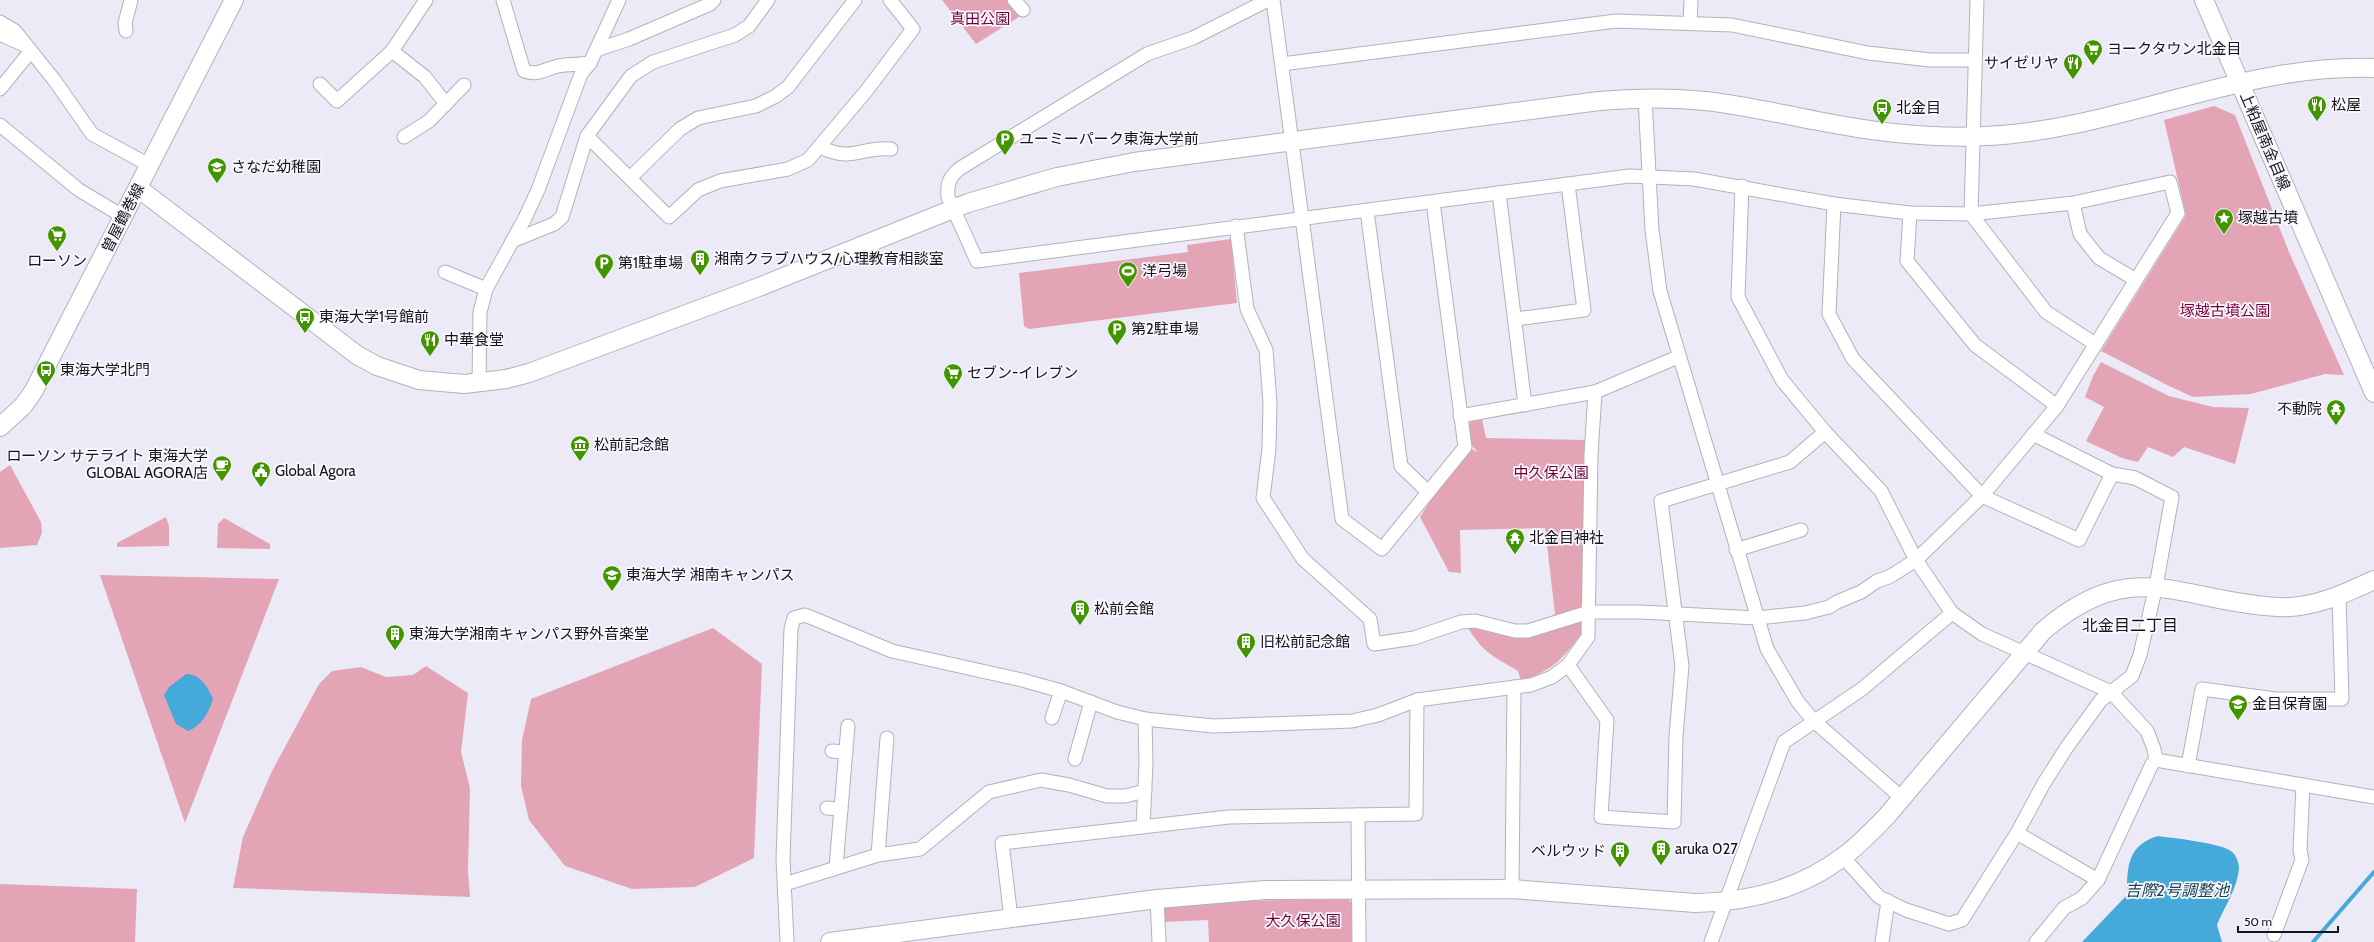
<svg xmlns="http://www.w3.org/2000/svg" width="2374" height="942" viewBox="0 0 2374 942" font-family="Cabin,'Noto Sans JP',sans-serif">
  <rect width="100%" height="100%" fill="#edeaf8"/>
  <!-- green -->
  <g fill="#e3a5b6">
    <path d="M942,0h68l12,15 -46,29z"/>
    <path d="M2214,106l21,9 54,137 55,123 -19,-1 -74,20 -58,3 -24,-11 -68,-35 85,-136 -22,-95z"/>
    <path d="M1231,239l6,64 -208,26 -5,-3 -5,-53 169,-21 -1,-7z"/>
    <path d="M2101,362l68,34 44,11 36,1 -14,56 -51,-17 -11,10 -25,-10 -10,15 -16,-4 -36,-17 18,-34 -19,-10 8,-21z"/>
    <path d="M1482,419l4,19 100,2 -4,193c-20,27 -29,37 -61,48l-3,-10c-31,-18 -39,-22 -56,-54 31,4 66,15 93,-3l-10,-86 -85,2 1,43 -12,-1 -29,-55 45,-71 13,6 -7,-7 -3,-19 4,-6z"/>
    <path d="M10,465l31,57 1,11 -5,12 -37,3v-76z"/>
    <path d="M166,517l3,9v20l-52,1v-4z"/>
    <path d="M224,518l46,26v5l-53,-1 1,-24z"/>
    <path d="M100,575l179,4 -94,244z"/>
    <path d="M713,628l49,36 -8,194 -59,29 -63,2 -67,-23 -36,-46 -8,-34 1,-46 9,-41z"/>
    <path d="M426,666l42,27 -7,59 9,36 -2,83 2,26 -237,-9 10,-51 29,-66 47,-87 13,-13 29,-4 25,10 27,-2z"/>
    <path d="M0,884l137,5 -2,53h-135z"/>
    <path d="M1348,899l4,4 1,39h-144l-1,-22 -45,2 -2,-20z"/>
  </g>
  <!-- water -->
  <g fill="#45aada">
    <path d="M186,674c15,1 20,11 27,24 -3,13 -11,28 -25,33l-12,-7 -12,-29 5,-8z"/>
    <path d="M2158,836c14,2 65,7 74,16 4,3 7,11 7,16 -1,19 -15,40 -22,57l5,17h-140l45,-47c0,-27 0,-50 31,-59z"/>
  </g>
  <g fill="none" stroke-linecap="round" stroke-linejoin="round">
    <!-- stream -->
    <path stroke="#45aada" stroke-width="4" d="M2313,942l61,-70"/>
    <defs>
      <g id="street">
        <path d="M503,0l21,71c14,5 21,-2 34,-5 10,-2 21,-1 32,-3"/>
        <path d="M1014,0l9,10"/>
        <path d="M1273,0l69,519 40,30 83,-102 -32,-245"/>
        <path d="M1977,0l-6,214 75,98 49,32"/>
        <path d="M0,22l15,9 40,50 37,53 57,31"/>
        <path d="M1690,22l1,-22"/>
        <path d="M126,31l-1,-8 6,-23"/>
        <path d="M0,34l24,11"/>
        <path d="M596,50l33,-11 81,-35 4,-4"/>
        <path d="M392,51l33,26 21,27"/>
        <path d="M1282,64l334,-43 116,4 136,28 62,7h45"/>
        <path d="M320,84l17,17 55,-50 34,-51"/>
        <path d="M0,89l30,-37"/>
        <path d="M1645,98l7,132 8,61 107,358 31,53 16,19 88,77"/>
        <path d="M0,125l79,65 45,27"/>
        <path d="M587,136l82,81 29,-27 22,-9 68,-12 20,-9 59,-70 46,-61 -23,-29"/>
        <path d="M404,137l25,-16 35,-36"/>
        <path d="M820,147c33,16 41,-1 71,2"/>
        <path d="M630,178l50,-49 18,-11 58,-12 20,-10 12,-9 67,-87"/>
        <path d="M1742,186l-4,111 44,83 43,52 56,59 35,69 36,53 30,21 129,58 36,39 7,18 2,11 -4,4 -54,116 -16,18 -18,10 -28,34"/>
        <path d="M1499,193l26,212"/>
        <path d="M2073,203l7,31 19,24 37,22"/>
        <path d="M1834,204l-5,110 24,45 129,137 97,44 33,-66"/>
        <path d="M1367,211l34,255 27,26"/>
        <path d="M1910,213l-3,48 68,84 82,61"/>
        <path d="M1236,226l11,83 19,41 4,53 -1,46 -6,49 40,61 67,60 4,25 40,-6 47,-16 14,-1 40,10h13l61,-19h51l117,6 48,-5 24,-6 8,-5 24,-10 16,-11 12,-4 27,-17 66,-64 75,-90 121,-193 -8,-31 -97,21 -102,11 -61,-1 -76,-9 -140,-25 -65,-3 -652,85 -29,-64c-1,-14 1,-19 11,-28l188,-115 46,-16 75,-38"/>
        <path d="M512,241l42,-17 8,-7 25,-81 44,-60 22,-14 82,-27 14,-9 19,-26"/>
        <path d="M445,272l41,17"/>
        <path d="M1516,319l68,-9 -16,-126"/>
        <path d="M479,383l1,-71 6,-23 39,-71 13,-28 43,-116 9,-11 29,-63"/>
        <path d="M1460,416l135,-24 83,-35"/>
        <path d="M1736,550l65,-20"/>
        <path d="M1568,665l39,55 -6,97 73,5 2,-86 6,-70 -21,-165 129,-39 35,-30"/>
        <path d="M1052,718l9,-27"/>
        <path d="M832,751l14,1"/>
        <path d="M1075,759l16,-57"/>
        <path d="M2156,760l218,37"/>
        <path d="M2188,766l14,-77 73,10h67l-3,-103"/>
        <path d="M827,808l14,1"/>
        <path d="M1358,815l1,127"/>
        <path d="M1143,826l3,-62 -1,-45"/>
        <path d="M2017,833l81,47"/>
        <path d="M878,855l9,-117"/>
        <path d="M1843,857l36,40 27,13 43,14 13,-4 55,-87 27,-50 23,-36 34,-47 31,-24 8,-21 16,-69 16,-89 -37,-19 -23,-4 -79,-40"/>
        <path d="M836,867l12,-141"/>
        <path d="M785,884l93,-29 42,-6 69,-57 52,-12 28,5 38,11h18l20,-5"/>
        <path d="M1512,889l2,-202"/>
        <path d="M1157,899l2,43"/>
        <path d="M1011,918l-9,-75 227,-26 187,-3 1,-114"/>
        <path d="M2274,935l28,-75 -2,-10 3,-64"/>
        <path d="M787,942l-4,-83 8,-230 3,-11 11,-3 87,36 130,29 39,11 56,21 28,7 68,7 139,-5 26,-6 39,-15 114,-15 21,-8 16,-12 20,-28 3,-182 4,-63"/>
        <path d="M1711,942l73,-200 78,-53 90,-76"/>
        <path d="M1882,942l6,-41"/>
      </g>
      <g id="secondary">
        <path d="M2204,0l170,393"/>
        <path d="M138,188l219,167 20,11 42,14 45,4 42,-5 23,-6 230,-86 209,-84 89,-26 77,-15 465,-61c35,-3 71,-4 106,0 38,4 75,13 113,20 55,11 112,18 168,15 133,-6 255,-73 388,-68"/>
        <path d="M0,427l23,-21 10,-14 201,-392"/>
        <path d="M830,942l327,-43 108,-9 247,-1 183,14c52,-1 106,-14 149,-47 15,-11 29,-26 42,-39l157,-186c90,-78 137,-29 235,-24 34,2 66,-13 96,-27"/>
      </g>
    </defs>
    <!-- street casing -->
    <use href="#street" stroke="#b4b0be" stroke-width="15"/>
    <!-- secondary casing -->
    <use href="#secondary" stroke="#b4b0be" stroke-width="20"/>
    <!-- street -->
    <use href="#street" stroke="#fff" stroke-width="13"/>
    <!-- secondary -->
    <use href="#secondary" stroke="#fff" stroke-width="18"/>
  </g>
  <!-- icons -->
  <defs>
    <symbol id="supermarket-pin" viewBox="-11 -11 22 30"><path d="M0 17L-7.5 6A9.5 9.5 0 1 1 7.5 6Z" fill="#439500" stroke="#faf8fe"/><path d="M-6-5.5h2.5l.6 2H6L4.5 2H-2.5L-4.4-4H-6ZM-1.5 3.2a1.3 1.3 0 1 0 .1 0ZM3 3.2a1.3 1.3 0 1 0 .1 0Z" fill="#fff"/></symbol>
    <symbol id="restaurant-pin" viewBox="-11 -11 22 30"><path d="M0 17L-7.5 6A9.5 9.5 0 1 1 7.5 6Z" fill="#439500" stroke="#faf8fe"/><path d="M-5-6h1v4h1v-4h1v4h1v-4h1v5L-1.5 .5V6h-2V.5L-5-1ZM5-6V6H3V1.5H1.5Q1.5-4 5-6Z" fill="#fff"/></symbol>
    <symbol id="bus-pin" viewBox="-11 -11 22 30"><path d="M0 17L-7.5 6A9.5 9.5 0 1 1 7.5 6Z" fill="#439500" stroke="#faf8fe"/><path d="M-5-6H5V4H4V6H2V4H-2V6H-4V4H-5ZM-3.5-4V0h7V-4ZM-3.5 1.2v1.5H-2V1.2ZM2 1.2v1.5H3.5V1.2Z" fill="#fff"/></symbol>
    <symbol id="parking-pin" viewBox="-11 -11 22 30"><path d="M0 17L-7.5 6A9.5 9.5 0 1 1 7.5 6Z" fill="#439500" stroke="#faf8fe"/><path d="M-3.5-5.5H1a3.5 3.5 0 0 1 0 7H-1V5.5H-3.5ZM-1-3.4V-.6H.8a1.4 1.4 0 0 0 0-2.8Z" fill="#fff"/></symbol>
    <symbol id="school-pin" viewBox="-11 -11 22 30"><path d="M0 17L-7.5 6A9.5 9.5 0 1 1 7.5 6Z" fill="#439500" stroke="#faf8fe"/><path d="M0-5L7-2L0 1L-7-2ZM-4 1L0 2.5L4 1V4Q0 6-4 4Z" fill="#fff"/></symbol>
    <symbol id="sight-pin" viewBox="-11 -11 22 30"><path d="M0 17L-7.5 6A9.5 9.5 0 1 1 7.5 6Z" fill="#439500" stroke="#faf8fe"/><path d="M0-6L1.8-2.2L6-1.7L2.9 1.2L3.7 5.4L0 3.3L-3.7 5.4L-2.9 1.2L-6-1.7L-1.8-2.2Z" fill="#fff"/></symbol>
    <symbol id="building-pin" viewBox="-11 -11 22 30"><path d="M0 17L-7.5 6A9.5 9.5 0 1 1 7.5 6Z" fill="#439500" stroke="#faf8fe"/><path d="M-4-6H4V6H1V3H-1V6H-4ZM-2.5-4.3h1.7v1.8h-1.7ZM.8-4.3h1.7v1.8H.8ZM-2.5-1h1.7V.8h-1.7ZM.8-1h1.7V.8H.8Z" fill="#fff"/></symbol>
    <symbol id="stadium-pin" viewBox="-11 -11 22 30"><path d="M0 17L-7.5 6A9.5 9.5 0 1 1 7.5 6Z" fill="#439500" stroke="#faf8fe"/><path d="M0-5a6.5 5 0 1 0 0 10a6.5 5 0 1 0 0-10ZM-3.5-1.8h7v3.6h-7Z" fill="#fff"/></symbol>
    <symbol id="temple-pin" viewBox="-11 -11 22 30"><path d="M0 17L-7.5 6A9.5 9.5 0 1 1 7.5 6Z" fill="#439500" stroke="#faf8fe"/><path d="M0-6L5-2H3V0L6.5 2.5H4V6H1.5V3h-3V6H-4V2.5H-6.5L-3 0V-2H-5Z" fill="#fff"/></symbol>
    <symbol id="museum-pin" viewBox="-11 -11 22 30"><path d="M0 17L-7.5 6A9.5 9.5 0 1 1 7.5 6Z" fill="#439500" stroke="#faf8fe"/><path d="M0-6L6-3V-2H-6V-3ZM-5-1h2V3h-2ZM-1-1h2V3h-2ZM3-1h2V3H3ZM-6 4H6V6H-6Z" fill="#fff"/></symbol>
    <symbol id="cafe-pin" viewBox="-11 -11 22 30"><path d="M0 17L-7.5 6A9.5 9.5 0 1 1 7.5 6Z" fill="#439500" stroke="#faf8fe"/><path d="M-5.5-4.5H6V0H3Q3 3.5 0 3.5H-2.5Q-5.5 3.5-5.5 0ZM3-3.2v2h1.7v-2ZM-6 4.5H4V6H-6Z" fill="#fff"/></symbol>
    <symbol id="civic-pin" viewBox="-11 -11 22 30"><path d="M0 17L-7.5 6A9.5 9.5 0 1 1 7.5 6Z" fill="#439500" stroke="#faf8fe"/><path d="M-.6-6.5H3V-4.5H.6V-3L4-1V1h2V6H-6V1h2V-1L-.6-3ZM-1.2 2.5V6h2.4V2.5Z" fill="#fff"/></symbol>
    <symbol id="university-pin" viewBox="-11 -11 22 30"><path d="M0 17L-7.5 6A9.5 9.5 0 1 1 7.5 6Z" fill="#439500" stroke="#faf8fe"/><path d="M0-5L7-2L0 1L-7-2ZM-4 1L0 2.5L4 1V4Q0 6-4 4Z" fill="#fff"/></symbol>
  </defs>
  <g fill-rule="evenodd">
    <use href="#supermarket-pin" x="2082" y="38" width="22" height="30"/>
    <use href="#restaurant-pin" x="2062" y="52" width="22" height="30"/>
    <use href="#restaurant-pin" x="2306" y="94" width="22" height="30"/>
    <use href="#bus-pin" x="1871" y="97" width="22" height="30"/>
    <use href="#parking-pin" x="994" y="128" width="22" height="30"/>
    <use href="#school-pin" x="206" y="156" width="22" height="30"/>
    <use href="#sight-pin" x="2213" y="207" width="22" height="30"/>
    <use href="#supermarket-pin" x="46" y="224" width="22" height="30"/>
    <use href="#building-pin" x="689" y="248" width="22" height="30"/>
    <use href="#parking-pin" x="593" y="252" width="22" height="30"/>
    <use href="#stadium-pin" x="1117" y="260" width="22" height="30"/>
    <use href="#bus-pin" x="294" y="306" width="22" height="30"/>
    <use href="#parking-pin" x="1106" y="318" width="22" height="30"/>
    <use href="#restaurant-pin" x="419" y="329" width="22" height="30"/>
    <use href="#bus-pin" x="35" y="359" width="22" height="30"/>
    <use href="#supermarket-pin" x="942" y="362" width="22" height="30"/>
    <use href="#temple-pin" x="2325" y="398" width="22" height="30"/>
    <use href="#museum-pin" x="569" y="434" width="22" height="30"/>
    <use href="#cafe-pin" x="211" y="454" width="22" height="30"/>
    <use href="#civic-pin" x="250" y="460" width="22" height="30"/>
    <use href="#temple-pin" x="1504" y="527" width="22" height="30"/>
    <use href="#university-pin" x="601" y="564" width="22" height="30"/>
    <use href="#building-pin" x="1069" y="598" width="22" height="30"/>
    <use href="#building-pin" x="384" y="623" width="22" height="30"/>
    <use href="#building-pin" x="1235" y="631" width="22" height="30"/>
    <use href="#school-pin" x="2227" y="693" width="22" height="30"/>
    <use href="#building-pin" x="1650" y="838" width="22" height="30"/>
    <use href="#building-pin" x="1609" y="840" width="22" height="30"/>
  </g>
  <g text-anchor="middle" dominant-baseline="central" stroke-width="3.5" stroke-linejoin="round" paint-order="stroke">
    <!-- park labels -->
    <g font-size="15" fill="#740039" stroke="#faf8fe">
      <text x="980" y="19">真田公園</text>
      <text x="2225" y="311">塚越古墳公園</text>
      <text x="1551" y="473">中久保公園</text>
      <text x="1303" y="921">大久保公園</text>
    </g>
    <!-- poi labels -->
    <g font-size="15" fill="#151419" stroke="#faf8fe" text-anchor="start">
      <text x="2107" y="49">ヨークタウン北金目</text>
      <text x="2059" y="63" text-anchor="end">サイゼリヤ</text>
      <text x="2331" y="105">松屋</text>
      <text x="1896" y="108">北金目</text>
      <text x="1019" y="139">ユーミーパーク東海大学前</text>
      <text x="231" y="167">さなだ幼稚園</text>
      <text x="2238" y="218">塚越古墳</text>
      <text x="714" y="259">湘南クラブハウス/心理教育相談室</text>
      <text x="57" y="261" text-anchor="middle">ローソン</text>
      <text x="618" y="263">第1駐車場</text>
      <text x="1142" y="271">洋弓場</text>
      <text x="319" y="317">東海大学1号館前</text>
      <text x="1131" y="329">第2駐車場</text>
      <text x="444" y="340">中華食堂</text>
      <text x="60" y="370">東海大学北門</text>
      <text x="967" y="373">セブン-イレブン</text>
      <text x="2322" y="409" text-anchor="end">不動院</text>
      <text x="594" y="445">松前記念館</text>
      <text x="208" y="456" text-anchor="end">ローソン サテライト 東海大学<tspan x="208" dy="17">GLOBAL AGORA店</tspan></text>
      <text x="275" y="471">Global Agora</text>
      <text x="1529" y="538">北金目神社</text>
      <text x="626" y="575">東海大学 湘南キャンパス</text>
      <text x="1094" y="609">松前会館</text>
      <text x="409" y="634">東海大学湘南キャンパス野外音楽堂</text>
      <text x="1260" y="642">旧松前記念館</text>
      <text x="2252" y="704">金目保育園</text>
      <text x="1675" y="849">aruka 027</text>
      <text x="1606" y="851" text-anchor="end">ベルウッド</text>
    </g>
    <!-- street labels -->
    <g font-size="15" fill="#151419" stroke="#faf8fe">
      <text transform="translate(2265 141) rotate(67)">上粕屋南金目線</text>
      <text transform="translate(123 218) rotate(-63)">曽屋鶴巻線</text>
    </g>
    <!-- neighbourhood labels -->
    <g font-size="16" fill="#151419" stroke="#faf8fe">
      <text x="2130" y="625">北金目二丁目</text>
    </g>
    <!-- water labels -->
    <g font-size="16" font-style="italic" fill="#174155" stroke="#faf8fe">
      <text x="2177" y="890">吉際2号調整池</text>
    </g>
  </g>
  <!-- scale -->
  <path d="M2238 926v6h100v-6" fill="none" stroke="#151419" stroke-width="2"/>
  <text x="2244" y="926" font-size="12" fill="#151419" stroke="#faf8fe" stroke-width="3" paint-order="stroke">50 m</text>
</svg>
